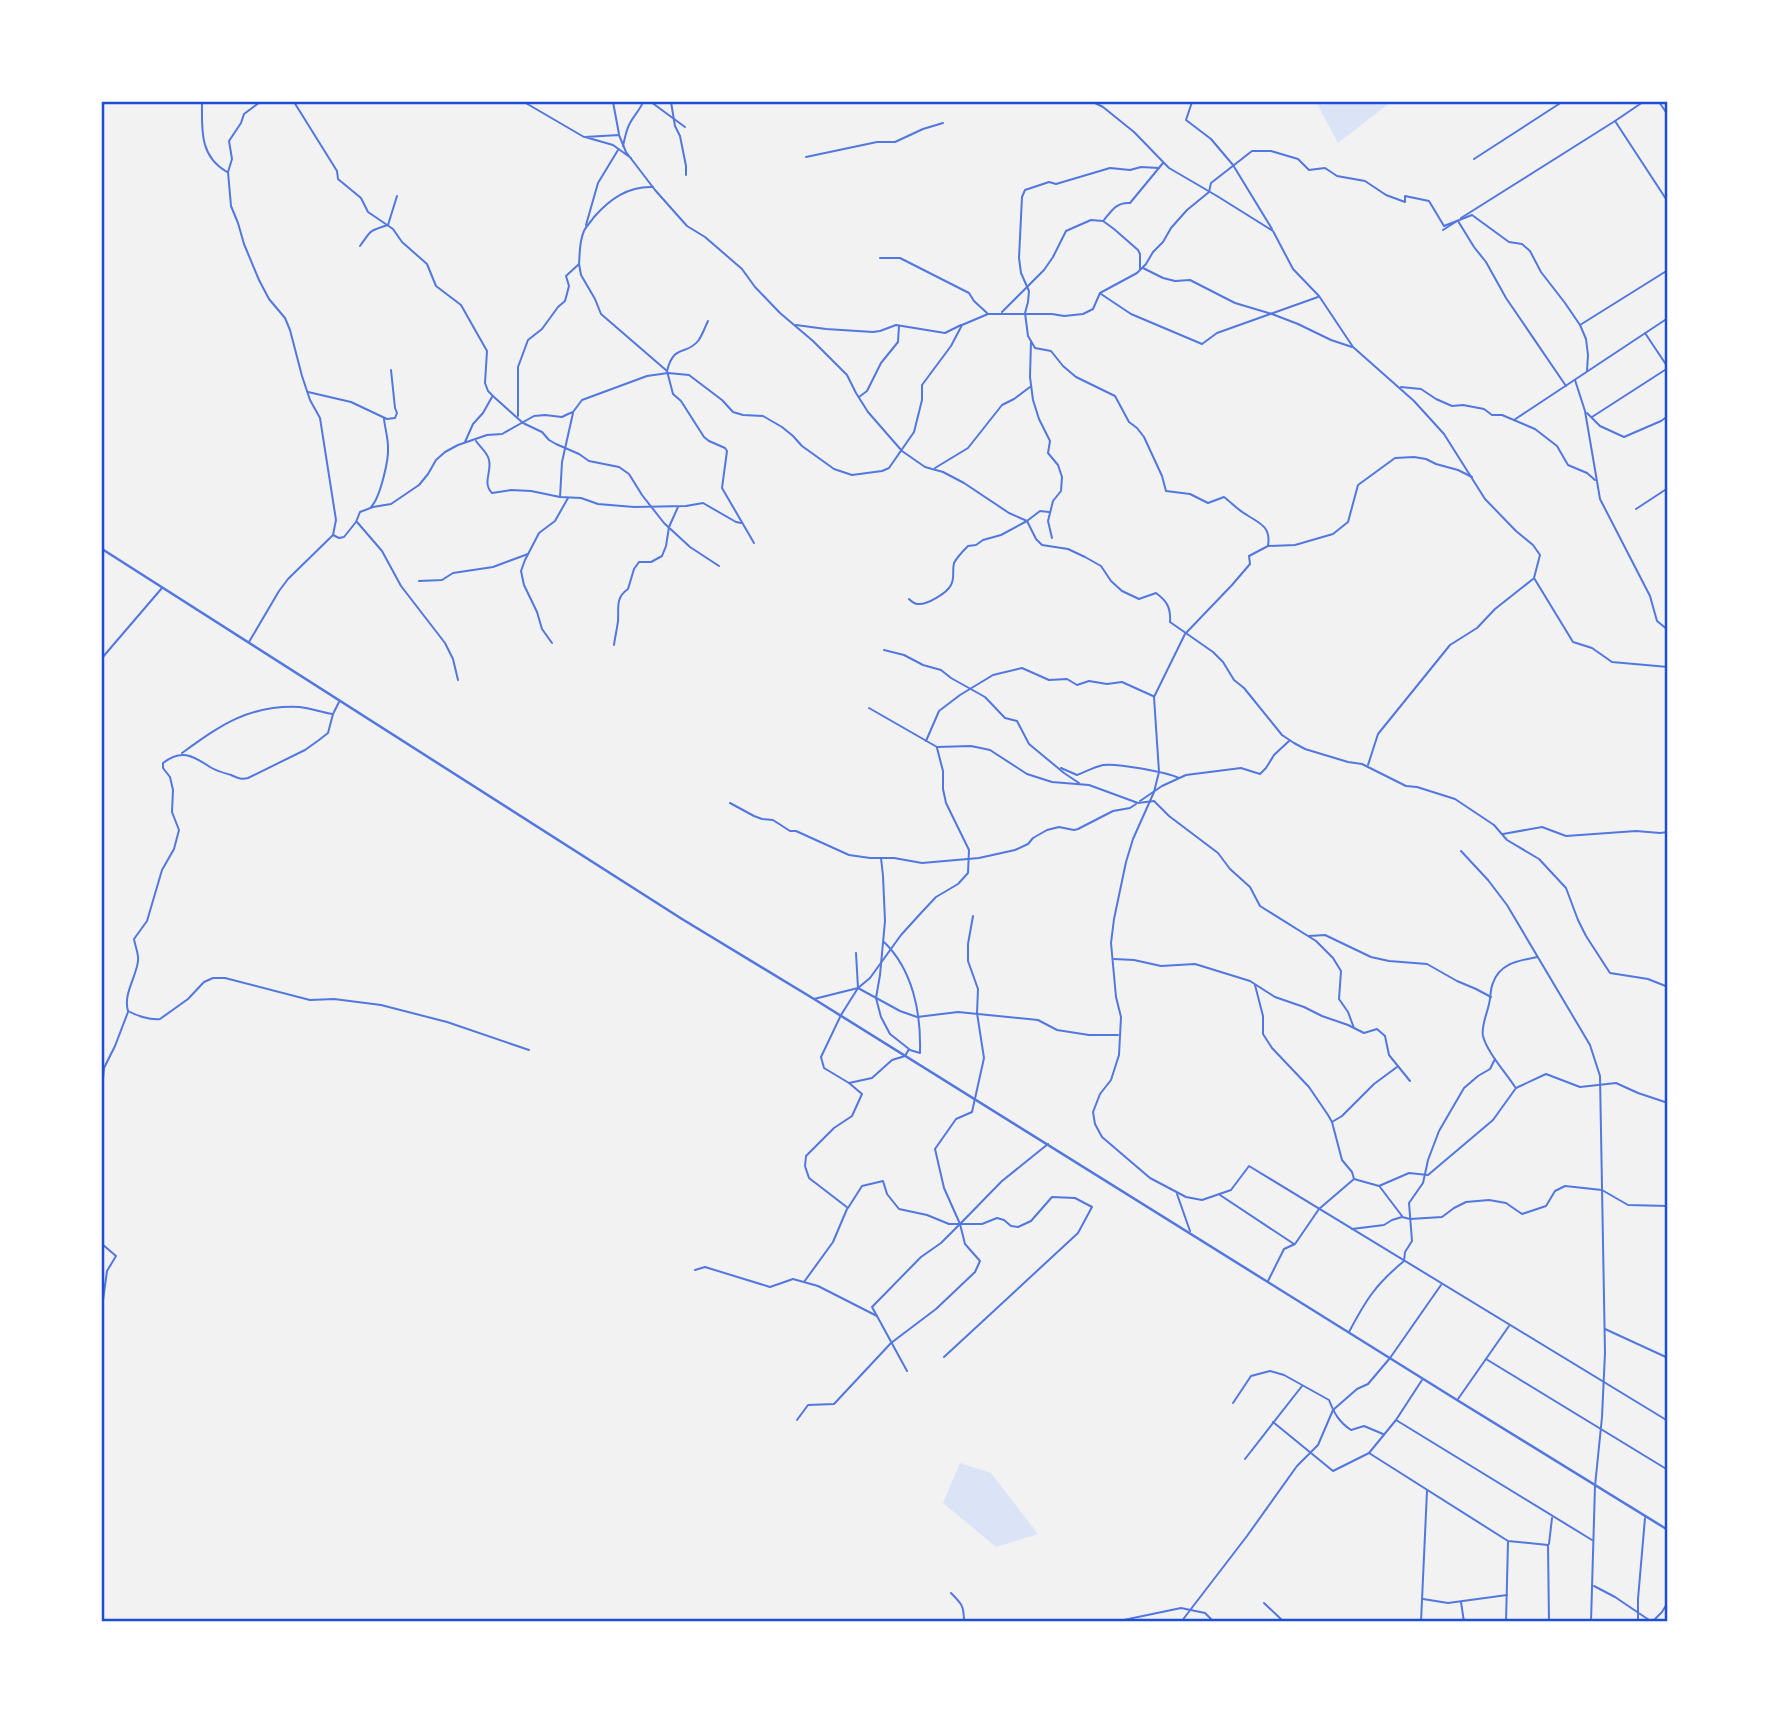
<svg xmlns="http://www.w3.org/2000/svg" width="1769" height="1723" viewBox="0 0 1769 1723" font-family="'DM Sans',sans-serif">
  <rect width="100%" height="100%" fill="#f2f2f2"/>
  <!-- green -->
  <g fill="#dbe4f7">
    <path d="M1316,102h75l-53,41z"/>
    <path d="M960,1463l31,10 47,61 -42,13 -53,-44z"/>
  </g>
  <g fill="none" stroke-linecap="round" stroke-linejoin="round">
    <!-- minor -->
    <g stroke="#5277de" stroke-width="2">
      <path d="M202,102c0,27 -3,54 25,70"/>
      <path d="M294,102l43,69 1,8 23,19 7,14 25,17 9,13 25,22 9,22 25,19 26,46 -2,32 3,8 6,6 29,26 19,9 7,8 7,4 23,10 10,7 30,6 10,7 13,21 22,28 26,24 29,19"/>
      <path d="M524,102l60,35"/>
      <path d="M613,102l6,32"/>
      <path d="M651,102l34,25"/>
      <path d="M671,102l4,24 5,10 6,30v9"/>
      <path d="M1093,102l10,5 31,25 35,36 48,28 56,35 20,38 26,27 34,51 61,54 30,33 41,65 31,32 17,14 7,10 -6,23 39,64 19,6 20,14 56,5"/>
      <path d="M1192,102l-6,18 25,19 22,26 39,64"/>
      <path d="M1659,102l9,13"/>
      <path d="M1615,121l53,81"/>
      <path d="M623,146c2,-8 3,-16 7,-23 4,-8 10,-13 13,-21"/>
      <path d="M806,157l71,-15h18l28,-13 20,-6"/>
      <path d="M631,158l-18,-13 -28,-8 34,-2 7,17 29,38 32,36 18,11 37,32 13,18 25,26 33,28 34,34 9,18 12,19 34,39 23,16 18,5 21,11 45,30 18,8 9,18 6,6 26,4 17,8 16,9 10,15 11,10 17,8 17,-6c11,8 15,15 14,29l43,30 10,10 11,18 10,8 38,47 12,8 11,6 43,13 14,2 44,22 11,1 38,12 39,26 13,15 32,19 27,29 12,32 8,16 24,37 38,6 20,8"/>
      <path d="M1474,159l88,-57"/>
      <path d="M1159,168l-18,-1 -11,3 -20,-2 -54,16 -7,-2 -24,8 -3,7 -3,61 2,15 8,18 -1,11 -3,11 3,23 7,12 16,3 12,15 13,11 39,19 14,26 8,6 7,9 18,39 4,15 24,3 18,9 16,-6c8,6 15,14 23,18 14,9 24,12 21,31"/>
      <path d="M1461,218l154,-97 28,-19"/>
      <path d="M1104,220c8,-10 13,-18 26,-17l33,-40"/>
      <path d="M1458,221l16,26 12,15 20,36 60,88"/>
      <path d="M586,225l12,-42 20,-33"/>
      <path d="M1443,230l14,-9"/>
      <path d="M360,246c11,-15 8,-15 28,-21l9,-29"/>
      <path d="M880,258h20l69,35 5,8 13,12"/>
      <path d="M579,264l2,11 14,24 6,15 66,57 6,23 8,7 23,36 5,4 16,7 2,3 -5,37 32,55"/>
      <path d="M1143,268l20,10 12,3 15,-1 45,23 37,11 26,10 33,16 21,7"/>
      <path d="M1101,294l30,20 71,30 15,-11 101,-36"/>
      <path d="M1002,312l42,-42 9,-13 13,-26 9,-4 16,-7 12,1 11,8 24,21 2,4v15"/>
      <path d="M796,325l30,4 47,3 7,-1 16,-6 49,8 16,-8"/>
      <path d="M1580,325l88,-55"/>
      <path d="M1645,333l22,33"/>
      <path d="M1031,341l-1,36 3,23 6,19 11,22 -2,12 10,12 4,12 -1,14 -8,10 -5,20 4,17"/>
      <path d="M667,371c7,-28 19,-15 31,-30 4,-5 7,-14 10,-20"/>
      <path d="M1575,380l10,31 15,88 50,97 7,25 11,9"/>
      <path d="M1401,387l20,2 15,10 16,7 11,-1 21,4 8,6h10l33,14 22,17 11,19 19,8 8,7"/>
      <path d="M308,392l43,10 36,17 8,-1 2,-5 -2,-5 -4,-38"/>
      <path d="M859,397l8,-6 14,-28 17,-21 1,-16"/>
      <path d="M1587,413l13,13 24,11 37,-16 7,-5"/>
      <path d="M518,416v-49l10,-27 14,-11 16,-22 7,-6 4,-15 -3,-10 13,-12c1,-11 0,-22 5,-33 2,-5 7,-9 10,-14 16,-18 34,-31 59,-30"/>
      <path d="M1592,417l76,-49"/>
      <path d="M1514,420l154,-102"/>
      <path d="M476,441c4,6 12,12 13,19 3,12 -7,23 3,33l19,-3 20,1 29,6 21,1 17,6 36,3 52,-1 17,-3 33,19 5,1"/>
      <path d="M465,442l8,-18 10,-11 9,-16"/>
      <path d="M935,468l33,-20 34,-43 12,-6 16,-12"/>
      <path d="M1472,477l-14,-7 -22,-6 -10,-5 -12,-2 -19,1 -37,27 -10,37 -15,12 -38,11 -27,1 -19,10 1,8 -18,21 -47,49 -31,63 5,75 -5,20 -21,47 -7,23 -12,57 -3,24 5,54 5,20 -2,38 -8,25 -11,14 -7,18 2,12 7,13 48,41 36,19 16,3 29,-10 18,-24 419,255"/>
      <path d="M560,497l2,-35 11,-49"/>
      <path d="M371,507c9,-9 18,-47 17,-60 0,-9 -3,-19 -4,-28"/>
      <path d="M1636,509l32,-21"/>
      <path d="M357,522l25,29 19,35 44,57 8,16 5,21"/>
      <path d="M333,535l6,3 5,-1 12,-15 4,-10 13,-5 18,-3 28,-19 9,-11 8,-14 9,-8 13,-7 29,-10 15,-1 32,-18 11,-1 17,2 6,-3 5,-2 9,-12 65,-24 21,-3 21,2 33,25 11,12 10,3 20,1 19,11 11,9 9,10 32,23 18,6 30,-4 7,-3 25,-36 8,-32v-15l29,-39 11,-21 26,-11h64l12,2 19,-2 10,-5 7,-16 37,-20 9,-9 7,-12 10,-10 8,-14 16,-18 22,-18 2,-9 41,-32h19l27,8 11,11 16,-2 12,8 28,5 21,14 19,7v-6l24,5 15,25 28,-11 37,27 13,2 8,7 11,21 24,31 15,22 6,14 2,16 -1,16"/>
      <path d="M419,581l23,-1 11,-7 40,-6 35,-13"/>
      <path d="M909,599c2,2 6,5 9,5 9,1 29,-11 33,-19 4,-7 1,-14 3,-22 3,-6 9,-12 14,-17l8,-1 7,-5 18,-5 26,-14 13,-10 9,1"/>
      <path d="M249,642l30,-51 9,-12 45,-44 3,-15 -16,-102 -10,-18 -8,-24 -12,-46 -5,-12 -16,-19 -10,-19 -15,-36 -6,-21 -7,-17 -3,-34 4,-13 -3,-18 12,-18 3,-9 16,-12"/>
      <path d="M552,643l-10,-14 -5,-17 -13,-27 -3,-14 4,-11 14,-27 16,-12 13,-23"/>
      <path d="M614,645c1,-8 3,-16 4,-24 1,-13 -3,-23 10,-32l6,-20 5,-7h12l11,-6 4,-10 3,-19 9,-20"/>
      <path d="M884,650l20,5 19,10 18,5 10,8 34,19 20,21 12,3 12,23 35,29 15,10"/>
      <path d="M102,658l60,-70"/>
      <path d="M339,702l-6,12 -5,19 -9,7 -14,10 -57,28c-7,2 -10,0 -17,-3 -7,-2 -15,-4 -21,-8 -18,-12 -29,-18 -47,-4v5l7,9 3,13 -1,22 7,18 -5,19 -12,21 -15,51 -13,18c1,7 5,15 4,22 -2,17 -15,33 -10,50 9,5 22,9 32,8l28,-20 16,-17 9,-4h12l85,22 24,-1 47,6 66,17 82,28"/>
      <path d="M869,708l68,39 34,-1 19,4 37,24 25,8 37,3 49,18 16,-2 15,15 49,37 12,16 20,18 10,19 56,35 17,17 8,13 -2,28 9,13 6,16"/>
      <path d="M926,741l13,-30 21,-16 33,-20 29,-7 27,12 18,-1 10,6 12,-4 18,3 15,-2 31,14"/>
      <path d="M182,753c39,-28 66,-48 117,-46 11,1 22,5 33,7"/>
      <path d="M1368,765l10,-31 72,-89 27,-17 18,-19 38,-30"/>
      <path d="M1061,768l16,7c8,-3 17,-8 26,-10 14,-2 63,7 76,13"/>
      <path d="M1140,801l22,-15 24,-11 55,-7 19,6 6,-6 8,-13 15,-14"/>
      <path d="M730,803l24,13 8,3 11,1 17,11h6l53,24 21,3h24l28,5 57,-5 36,-8 13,-6 5,-6 14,-8 12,-3 15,3 4,-1 35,-18 17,-3 6,-4"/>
      <path d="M1503,834l39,-7 24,9 70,-5 24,2 8,-1"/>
      <path d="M1461,851l27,29 19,25 83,140 10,31 5,277 -3,64 -7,69 -4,136"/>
      <path d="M973,916l-5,28v17l10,28 -1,24 7,45 -12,54 -16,7 -21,30 9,39 16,36 42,-43 46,-37"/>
      <path d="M1309,936l16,-1 46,22 18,4 38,3 30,17 19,8 15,8"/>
      <path d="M884,942c29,28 37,71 36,109v2l-10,-3"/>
      <path d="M856,953l2,35 -17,27 -20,42 3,11 25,15 23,-5 20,-18 13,-4 4,-7 -19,-15 -9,-17 -5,-19 4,-23 5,-54 -2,-45 -2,-18"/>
      <path d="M1114,959l20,1 27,6 34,-2 55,17 25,16 29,10 18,9 26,9 16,8 13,-4 8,7 4,19 21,26"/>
      <path d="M1255,985l8,31v18l9,14 37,39 19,28 4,7 10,38 10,12 2,7"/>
      <path d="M858,988l42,23 17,6 41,-5 80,8 19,10 32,5h29"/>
      <path d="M814,999l44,-11 12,-10 31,-43 20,-22 15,-16 22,-13 10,-11 1,-23 -23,-47 -3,-14v-18l-6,-23"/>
      <path d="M849,1083l13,11 -10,22 -18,12 -28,28 -1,10 4,12 39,30 14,-22 21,-5 4,13 12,15 28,6 22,9h11l-19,19 -20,14 -49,50 5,9"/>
      <path d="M1515,1087c-9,-14 -28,-35 -32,-51 -2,-10 4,-22 6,-32 2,-7 1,-15 4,-21 7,-20 25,-22 44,-26"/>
      <path d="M102,1090l2,-22 11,-22 13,-34"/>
      <path d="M1332,1122l10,-6 32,-32 23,-17"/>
      <path d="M1380,1187l22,29"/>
      <path d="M1177,1194l13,37"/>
      <path d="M1220,1195l74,49"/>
      <path d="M1352,1229l32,-4 8,-5 10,-3 8,2 32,-2 12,-9 12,-6 23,-2 17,3 16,11 24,-8 9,-15 10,-5 37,4 26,15 40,1"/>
      <path d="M102,1244l14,12 -9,15 -4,29 -1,2"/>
      <path d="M695,1270l10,-3 65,20 23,-8 25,7 59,30 30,55"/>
      <path d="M1268,1281l16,-32 11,-5 24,-35 35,-30 25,7 30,-13 19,2 65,-55 23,-32 30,-14 34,13 36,-4 22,10 30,10"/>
      <path d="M804,1282l29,-40 14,-33"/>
      <path d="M1605,1329l63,29"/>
      <path d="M1349,1332c17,-32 26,-47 55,-71l1,-9 7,-11 -3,-38 14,-20 5,-23 11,-29 25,-43 14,-12 12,-7 5,-10"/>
      <path d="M1486,1359l182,111"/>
      <path d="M1458,1399l51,-73"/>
      <path d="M1233,1403l18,-27 19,-5 14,4 45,25c5,13 10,22 22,30l13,-4 19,8"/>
      <path d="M797,1420l11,-15 26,-1 57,-61 45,-34 39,-37 5,-11 -15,-17 -5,-20h22l15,-6 7,2 7,6 7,1 13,-6 21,-24 23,1 17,9 -14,26 -134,124"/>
      <path d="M1396,1420l196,120"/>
      <path d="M1273,1422l60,49 36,-18 27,-33 26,-40"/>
      <path d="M1369,1453l139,88 40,4 1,77"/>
      <path d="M1245,1459l57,-73"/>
      <path d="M1549,1544l3,-26"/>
      <path d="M1594,1586l21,11 37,25"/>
      <path d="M951,1593c11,11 13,13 13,29"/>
      <path d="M1423,1599l25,4 59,-8"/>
      <path d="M1461,1602l3,20"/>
      <path d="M1264,1603l20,19"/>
      <path d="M1653,1621l9,-9 6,-10"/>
      <path d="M1103,1622h2"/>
      <path d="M1114,1622l67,-14 24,5 9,9"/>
      <path d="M1181,1622l66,-86 50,-70 21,-21 15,-35 24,-21 11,-5 22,-26 51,-73"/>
      <path d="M1421,1622l6,-131"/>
      <path d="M1506,1622l2,-80"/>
      <path d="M1638,1622v-23l7,-81"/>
    </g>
    <!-- tertiary -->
    <path stroke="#5277de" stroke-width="2.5" d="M102,549l580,370 132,80 643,401 211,130"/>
  </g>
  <!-- border -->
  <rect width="1769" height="1723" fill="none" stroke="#ffffff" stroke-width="206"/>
  <rect x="103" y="103" width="1563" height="1517" fill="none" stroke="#1d4ed8" stroke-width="2.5"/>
</svg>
